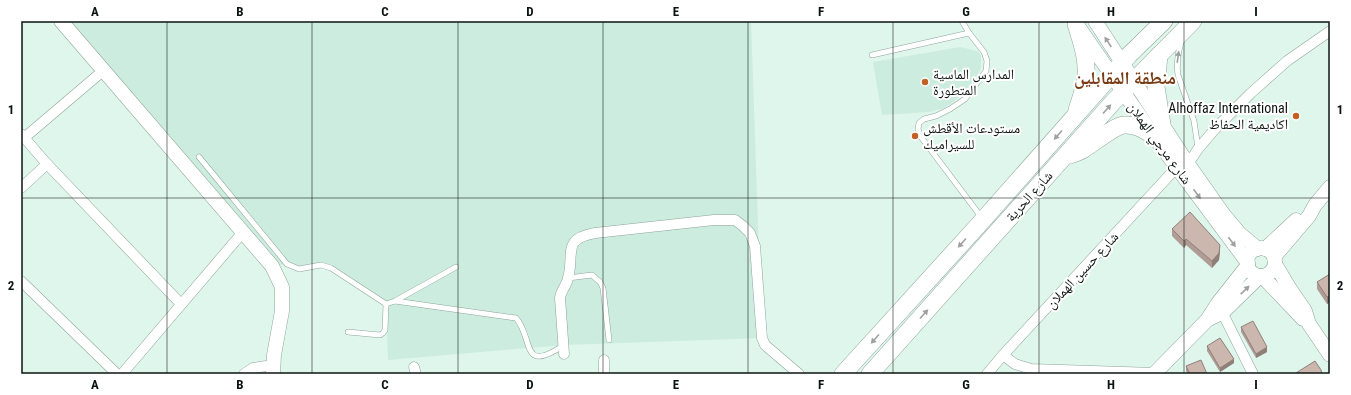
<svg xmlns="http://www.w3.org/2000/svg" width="1351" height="395" viewBox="0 0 1351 395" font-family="'Roboto Condensed','Noto Naskh Arabic',sans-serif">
  <rect width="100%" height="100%" fill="#dff6ed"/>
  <!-- built -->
  <g fill="#ccecdf">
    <path d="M61,21h690l11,317 -198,7 -176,15 -2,-56 -55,-36 -10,-3 -22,4 -12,-5 -15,2z"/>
    <path d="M960,47l17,4 4,4v13l-5,10 -15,17 -9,8 -8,5 -15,4 -47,3 -9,-53z"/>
  </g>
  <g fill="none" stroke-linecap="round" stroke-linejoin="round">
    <defs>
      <g id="lane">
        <path d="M962,21l7,12 15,19 3,9 -1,10 -21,28 -15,10 -14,7 -12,3 -5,4 -1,6 3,8 61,81"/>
        <path d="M1181,42c-3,11 -5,21 -3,33l16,46 4,27"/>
        <path d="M872,55l97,-22"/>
        <path d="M199,157l88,107 12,5 22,-4 10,3 55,36 9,-3 61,-34"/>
        <path d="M568,278l24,-3 8,7 3,6 6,52"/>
        <path d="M395,301l121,17c18,20 4,57 48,27"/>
        <path d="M348,332l32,3 3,-2 2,-3 1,-26"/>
      </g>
      <g id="street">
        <path d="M21,134l26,30 134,140"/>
        <path d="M24,138l80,-68"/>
        <path d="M1188,164l10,-15 17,-20 36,-36 36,-32 43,-30"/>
        <path d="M21,188l26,-24"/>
        <path d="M21,281l96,93"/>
        <path d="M1220,308l33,66"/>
        <path d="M564,354l-4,-56c1,-8 7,-13 8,-20 7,-24 -7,-39 27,-45l119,-13h21l8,6 7,7 5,13 7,92 3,7 34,29"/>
        <path d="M1003,355l12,9 16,5 124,4"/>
        <path d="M414,367l2,7"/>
        <path d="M122,374l121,-142"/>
        <path d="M244,374l9,-6 20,-3"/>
        <path d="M604,374v-14"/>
        <path d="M987,374l16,-19 174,-188"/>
      </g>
      <g id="secondary">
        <path d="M61,21l211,245 10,21v24l-8,44 -1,19"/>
        <path d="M1095,21l93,143 36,51 16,19 18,15"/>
        <path d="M1080,29l75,109 93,125"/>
        <circle cx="1261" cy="262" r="14"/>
        <path d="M1265,249l31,-29"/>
        <path d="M1274,257l35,-41 6,-11 15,-18"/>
        <path d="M1275,264l15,25 15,22 4,13 21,31"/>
        <path d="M1262,276l41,43"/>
        <path d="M1209,319l14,-7 37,-36"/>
        <path d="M1154,374l53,-54 11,-17 30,-38"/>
      </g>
      <g id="highway">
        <path d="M1076,24c6,19 13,39 9,59 -2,9 -5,18 -8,27"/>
        <path d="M1159,55l-3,32 6,37"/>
        <path d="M1070,155c5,-2 10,-3 14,-6 10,-6 30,-23 40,-24 12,-1 24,6 31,13"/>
        <path d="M843,374l140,-154 146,-165 35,-34"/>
        <path d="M870,374l244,-273 79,-80"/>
      </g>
    </defs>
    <!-- lane casing -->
    <use href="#lane" stroke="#8ea49b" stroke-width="6"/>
    <!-- street casing -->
    <use href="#street" stroke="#8ea49b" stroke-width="11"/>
    <!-- secondary casing -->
    <use href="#secondary" stroke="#8ea49b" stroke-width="15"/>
    <!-- highway casing -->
    <use href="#highway" stroke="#8ea49b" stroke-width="18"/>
    <!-- lane -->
    <use href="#lane" stroke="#fff" stroke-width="5"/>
    <!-- street -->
    <use href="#street" stroke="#fff" stroke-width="10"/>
    <!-- secondary -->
    <use href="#secondary" stroke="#fff" stroke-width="14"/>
    <!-- highway -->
    <use href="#highway" stroke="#fff" stroke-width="17"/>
  </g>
  <!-- wall -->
  <g fill="#af9d95">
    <path d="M1172,229l48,22 -1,9 -7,8 -26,-23 -2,3 -12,-12z"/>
    <path d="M1330,274v28l-3,2 -10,-15v-7z"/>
    <path d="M1241,327l26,25 -11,6 -15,-26z"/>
    <path d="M1207,346l27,17 -14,9 -13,-21z"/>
    <path d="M1186,366l21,8h-19l-2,-3z"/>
  </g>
  <!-- shaded-wall -->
  <g fill="#8e8079">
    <path d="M1186,239v6l-2,3v-7z"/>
    <path d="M1220,245v6l-1,9 -7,8v-7z"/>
    <path d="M1330,295v7l-3,2v-7z"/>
    <path d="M1267,347v5l-11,6v-4z"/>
    <path d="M1234,359v4l-14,9v-4z"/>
  </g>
  <!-- building -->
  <g fill="#cbb7ad" stroke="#8e8079">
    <path d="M1190,212l30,33 -1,8 -7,8 -26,-22 -2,2 -12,-12z"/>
    <path d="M1330,274v21l-3,2 -10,-15z"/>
    <path d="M1253,321l14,26 -11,7 -15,-27z"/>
    <path d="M1220,338l14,21 -14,9 -13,-22z"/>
    <path d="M1201,360l6,14h-17l-4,-8z"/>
    <path d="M1315,361l6,9 1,4h-25l-1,-1z"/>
  </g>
  <!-- one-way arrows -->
  <defs><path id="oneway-solid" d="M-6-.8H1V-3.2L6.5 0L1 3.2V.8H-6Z"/></defs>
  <g fill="#9ea1a0">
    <use href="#oneway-solid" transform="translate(1108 42) rotate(-123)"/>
    <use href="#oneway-solid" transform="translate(1178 57) rotate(-82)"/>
    <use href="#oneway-solid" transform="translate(1107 109) rotate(-48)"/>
    <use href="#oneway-solid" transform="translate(1058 135) rotate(131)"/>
    <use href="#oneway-solid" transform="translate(1197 194) rotate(54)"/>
    <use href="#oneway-solid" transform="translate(1232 242) rotate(53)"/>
    <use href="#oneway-solid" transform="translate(962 243) rotate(132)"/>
    <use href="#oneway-solid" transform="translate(1245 290) rotate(-44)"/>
    <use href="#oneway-solid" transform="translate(924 314) rotate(-48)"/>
    <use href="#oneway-solid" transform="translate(875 339) rotate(132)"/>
  </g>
  <!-- grid -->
  <path fill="none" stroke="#0c1411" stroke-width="1" stroke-opacity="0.55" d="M167,21v353M312,21v353M458,21v353M603,21v353M748,21v353M893,21v353M1039,21v353M1184,21v353M21,198h1309"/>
  <!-- markers -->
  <g fill="#c26123" stroke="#fff" stroke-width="1.5">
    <circle cx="925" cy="82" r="4"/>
    <circle cx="1296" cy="116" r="4"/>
    <circle cx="915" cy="136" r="4"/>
  </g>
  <g text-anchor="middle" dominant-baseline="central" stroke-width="4" stroke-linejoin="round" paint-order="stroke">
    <!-- poi labels -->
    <g font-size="14" fill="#0c1411" stroke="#fff" text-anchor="start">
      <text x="933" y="74">المدارس الماسية<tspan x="933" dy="16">المتطورة</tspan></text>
      <text x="1288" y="108" text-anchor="end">Alhoffaz International<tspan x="1288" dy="16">اكاديمية الحفاظ</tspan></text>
      <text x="923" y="128">مستودعات الأقطش<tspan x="923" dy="16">للسيراميك</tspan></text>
    </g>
    <!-- street labels -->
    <g font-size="14" fill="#0c1411" stroke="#fff">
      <text transform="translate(1160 143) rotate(54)">شارع مرجي الهملان</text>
      <text transform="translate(1029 196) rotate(-48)">شارع الحرية</text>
      <text transform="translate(1082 270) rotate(-47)">شارع حسين الهملان</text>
    </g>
    <!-- district labels -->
    <g font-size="18" font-weight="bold" fill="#793b15" stroke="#fff">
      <text x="1125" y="77">منطقة المقابلين</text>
    </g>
  </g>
  <!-- border -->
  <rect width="1351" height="395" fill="none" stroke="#ffffff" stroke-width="44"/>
  <rect x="22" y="22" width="1307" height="351" fill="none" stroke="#0c1411" stroke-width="1.5"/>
  <g font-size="13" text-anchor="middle" font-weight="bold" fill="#0c1411">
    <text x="95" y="16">A</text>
    <text x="240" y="16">B</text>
    <text x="385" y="16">C</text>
    <text x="530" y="16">D</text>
    <text x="676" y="16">E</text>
    <text x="821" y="16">F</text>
    <text x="966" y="16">G</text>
    <text x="1111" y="16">H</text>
    <text x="1256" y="16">I</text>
    <text x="11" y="114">1</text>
    <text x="1340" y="114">1</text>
    <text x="11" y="290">2</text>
    <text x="1340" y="290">2</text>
    <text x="95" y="389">A</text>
    <text x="240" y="389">B</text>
    <text x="385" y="389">C</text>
    <text x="530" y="389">D</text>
    <text x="676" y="389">E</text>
    <text x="821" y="389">F</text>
    <text x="966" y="389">G</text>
    <text x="1111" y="389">H</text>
    <text x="1256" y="389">I</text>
  </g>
</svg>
